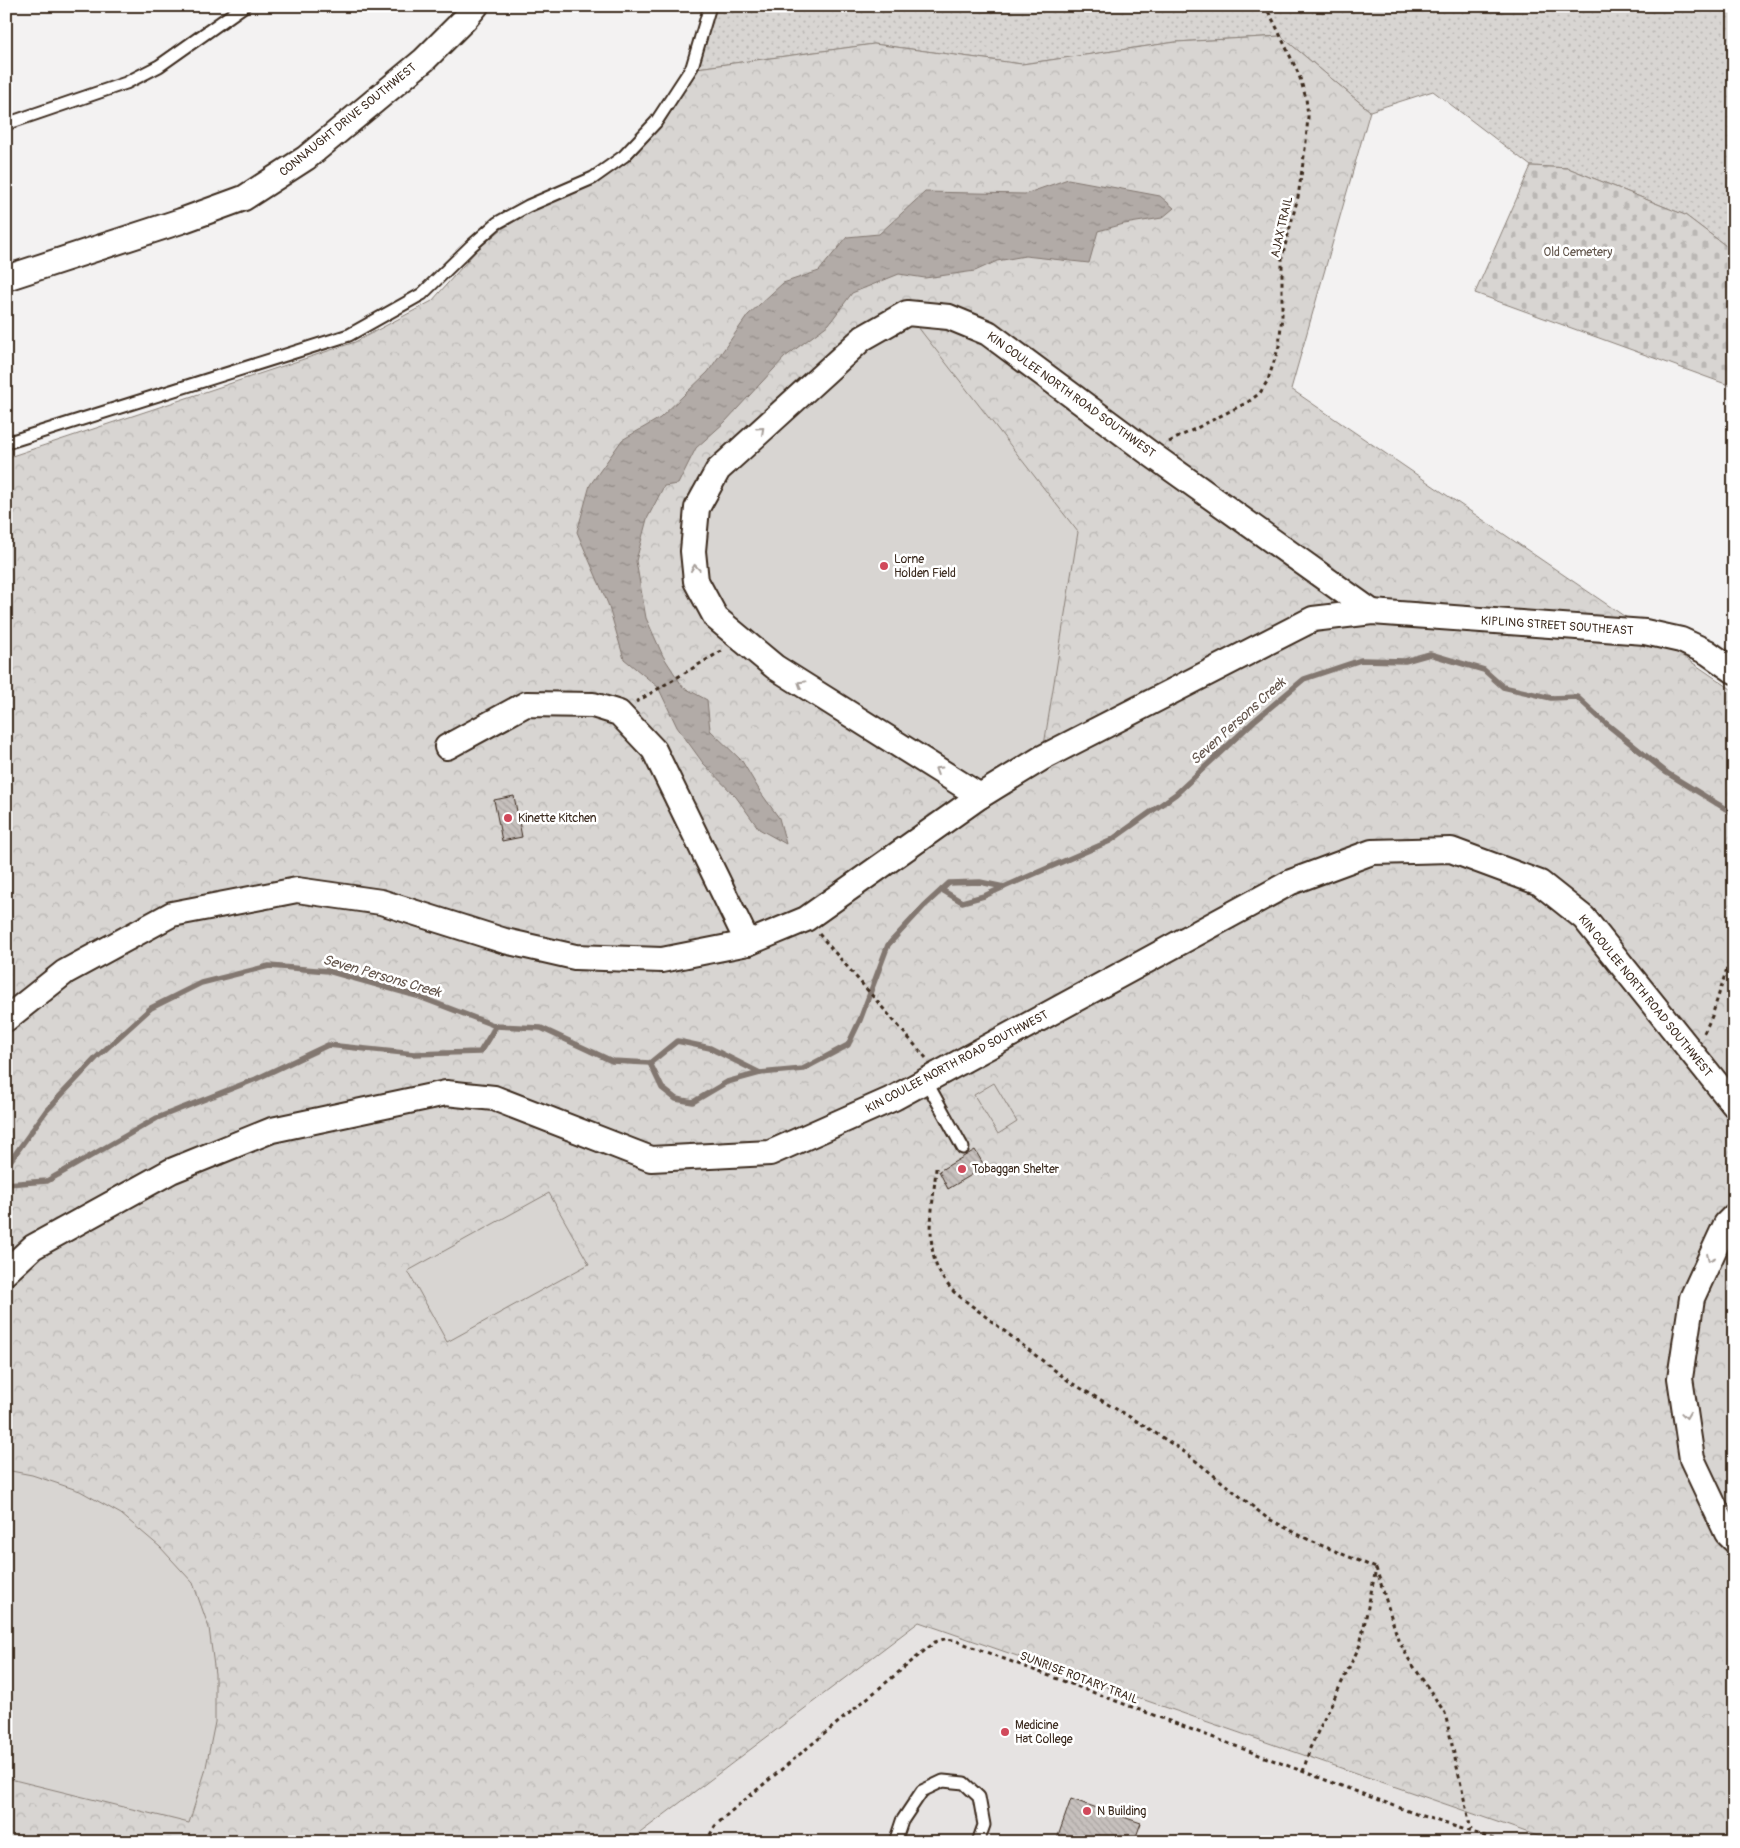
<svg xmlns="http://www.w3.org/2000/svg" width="1740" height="1848" viewBox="0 0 1740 1848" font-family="Pangolin,sans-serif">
  <defs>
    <pattern id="grass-dots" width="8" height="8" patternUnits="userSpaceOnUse" patternTransform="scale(1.25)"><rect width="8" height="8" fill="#d8d5d2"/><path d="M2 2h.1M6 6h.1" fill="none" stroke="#bab7b4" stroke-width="1.8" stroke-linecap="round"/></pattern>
    <pattern id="cemetery-stones" width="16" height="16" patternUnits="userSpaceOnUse" patternTransform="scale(1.25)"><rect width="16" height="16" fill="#d8d5d2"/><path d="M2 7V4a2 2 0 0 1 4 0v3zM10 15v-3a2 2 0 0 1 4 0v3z" fill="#bab7b4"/></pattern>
    <pattern id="park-crowns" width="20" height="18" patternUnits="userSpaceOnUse" patternTransform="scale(1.25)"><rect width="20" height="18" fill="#d8d5d2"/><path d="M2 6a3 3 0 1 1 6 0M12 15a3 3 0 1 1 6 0" fill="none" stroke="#bab7b4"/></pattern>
    <pattern id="water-ripples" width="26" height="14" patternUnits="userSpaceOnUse" patternTransform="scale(1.25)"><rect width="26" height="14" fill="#b2aba7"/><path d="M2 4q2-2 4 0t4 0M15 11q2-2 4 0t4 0" fill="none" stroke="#928b87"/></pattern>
    <pattern id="building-back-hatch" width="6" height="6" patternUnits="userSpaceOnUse" patternTransform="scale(1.25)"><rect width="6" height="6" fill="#c6c0bd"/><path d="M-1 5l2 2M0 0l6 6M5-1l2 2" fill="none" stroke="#aba5a2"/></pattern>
  </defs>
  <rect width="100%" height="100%" fill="#f3f2f2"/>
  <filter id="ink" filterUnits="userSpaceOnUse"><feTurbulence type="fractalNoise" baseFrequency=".02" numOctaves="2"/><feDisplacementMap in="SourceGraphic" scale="10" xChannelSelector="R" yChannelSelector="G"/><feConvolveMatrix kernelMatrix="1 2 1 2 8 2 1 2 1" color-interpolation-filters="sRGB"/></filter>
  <g filter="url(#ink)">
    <!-- built -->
    <path fill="#e6e3e2" d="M919,1622l636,220h-927z"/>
    <!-- grass -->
    <path fill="url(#grass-dots)" stroke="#8a8078" d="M715,6h1019v246l-49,-37 -117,-47 -37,-2 -98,-75 -63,20 -89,-75 -105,6 -154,22 -148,-20 -177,24z"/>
    <!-- cemetery -->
    <path fill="url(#cemetery-stones)" stroke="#8a8078" d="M1531,166l37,2 117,47 49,37v135l-259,-94z"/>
    <!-- park -->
    <path fill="url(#park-crowns)" stroke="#8a8078" d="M1281,36l89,75 -79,278 443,302v1151h-179l-636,-220 -291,220h-622v-1384l349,-116 77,-41 45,-51 25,-21 35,-21 61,-28 33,-21 33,-36 33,-55 177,-24 148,20 154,-22z"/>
    <!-- pitch -->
    <g fill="#d8d5d2" stroke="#8a8078">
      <path d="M907,313l171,219 -36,226 -62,38 -264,-178 -23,-67 28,-84z"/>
      <path d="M994,1083l23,39 -19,12 -24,-39z"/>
      <path d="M549,1193l40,71 -142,78 -39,-71z"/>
      <path d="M6,1470l26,5 48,16 41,23 39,33 33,36 16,45 6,46v48l-10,50 -16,51 -183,-45z"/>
    </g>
    <!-- water -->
    <path fill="url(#water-ripples)" stroke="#827770" d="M1068,179l92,17 14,12 -12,10 -38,6 -26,7 -9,32 -64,-7 -28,5 -22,10 -50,7 -26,-4 -47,19 -23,31 -44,33 -60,65 -29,26 -18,36 -14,2 -17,33 -11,42 10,57 17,38 20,31 24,13 3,30 32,31 19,32 18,25 7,26 -27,-15 -23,-32 -33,-34 -26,-36 -19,-40 -34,-28 -16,-55 -31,-72 13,-47 32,-45 38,-22 48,-46 40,-57 35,-32 36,-12 28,-34 32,-3 46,-42 100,2z"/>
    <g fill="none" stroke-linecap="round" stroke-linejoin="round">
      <!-- stream -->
      <g stroke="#827770" stroke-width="5.5">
        <path d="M942,890l20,12 22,-6 20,-9"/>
        <path d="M650,1063l12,25 14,11 17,3 34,-20 33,-9"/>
        <path d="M6,1167l40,-56 51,-54 54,-49 50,-25 68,-17 59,5 89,25 79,30 45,2 71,33 38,2 27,-22 33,7 50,25 43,-4 45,-24 12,-25 28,-75 36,-39 25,-23 31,-1 24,5 106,-46 66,-47 78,-73 50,-42 57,-19 44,1 25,-7 54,16 19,17 48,11 26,-1 26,24 64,52 67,41"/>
        <path d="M6,1184l41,-3 110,-63 99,-39 72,-34 86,9 66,-2 16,-26"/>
      </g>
    </g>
    <!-- building -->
    <g fill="url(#building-back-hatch)" stroke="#3b2a1e">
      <path d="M514,796l8,41 -20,4 -8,-41z"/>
      <path d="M975,1150l10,17 -37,22 -9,-18z"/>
      <path d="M1071,1799l70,24 -7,19h-78z"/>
    </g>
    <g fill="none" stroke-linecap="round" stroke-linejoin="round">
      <defs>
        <g id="service">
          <path d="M6,124l120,-41 33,-17 85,-60"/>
          <path d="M6,443l343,-108 73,-41 49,-48 26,-23 31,-17 65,-28 31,-22 32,-34 36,-55 18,-61"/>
          <path d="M926,1081l37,67"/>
          <path d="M895,1842l7,-21 20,-30 21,-10 21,2 15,14 5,28 -6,17"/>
        </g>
        <g id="minor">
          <path d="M6,278l175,-57 63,-23 62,-40 118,-98 41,-41 11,-13"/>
          <path d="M447,747l79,-43 67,1 26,8 35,37 94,193"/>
          <path d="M980,796l-205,-129 -59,-49 -20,-37 -3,-30 4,-43 21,-38 145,-132 44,-25 42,4 39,16 160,119 224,160"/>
          <path d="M6,1019l59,-47 107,-58 125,-24 84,12 124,39 70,16 87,3 86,-17 58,-24 174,-123 62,-38 271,-139 59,-7 273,20 36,8 26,12 27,19"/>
          <path d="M1734,1216l-8,8 -34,74 -12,80 12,81 35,74 7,7"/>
          <path d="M6,1272l27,-25 138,-76 101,-41 174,-37 48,5 157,61 119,-6 124,-55 397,-216 81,-30 79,-2 89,33 44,35 150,187"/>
        </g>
      </defs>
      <!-- service casing -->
      <use href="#service" stroke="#3b2a1e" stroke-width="15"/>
      <!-- minor casing -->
      <use href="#minor" stroke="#3b2a1e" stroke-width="28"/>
      <!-- path -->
      <g stroke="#3b2a1e" stroke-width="3" stroke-dasharray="4 4" stroke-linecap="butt">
        <path d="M1169,442l79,-40 12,-9 8,-13 11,-34 3,-31v-58l16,-60 8,-55 2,-26 -2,-18 -7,-23 -25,-53 -9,-16"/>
        <path d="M636,702l87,-52"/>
        <path d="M819,934l107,124"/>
        <path d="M1704,1033l8,-17 22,-70"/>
        <path d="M936,1168c-2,30 -12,78 4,105 3,7 9,13 14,19l116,90 70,41 46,30 81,65 44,23 65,27"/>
        <path d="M1376,1568l22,71 10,19 37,55 26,117"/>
        <path d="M1303,1772l7,-24 50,-103 16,-76"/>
        <path d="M706,1842l9,-16 14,-13 206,-171 9,-3 10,1 462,174 87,28"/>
      </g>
      <!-- service -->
      <use href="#service" stroke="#fff" stroke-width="11"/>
      <!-- minor -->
      <use href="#minor" stroke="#fff" stroke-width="24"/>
    </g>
    <!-- one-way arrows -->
    <defs><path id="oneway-chevron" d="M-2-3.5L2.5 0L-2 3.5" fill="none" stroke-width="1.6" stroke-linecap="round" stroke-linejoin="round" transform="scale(1.25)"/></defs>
    <g stroke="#a79f9a">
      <use href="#oneway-chevron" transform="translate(761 430) rotate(-42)"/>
      <use href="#oneway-chevron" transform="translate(695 568) rotate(-96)"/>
      <use href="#oneway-chevron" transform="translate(801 684) rotate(-148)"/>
      <use href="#oneway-chevron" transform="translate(938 770) rotate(-148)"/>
      <use href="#oneway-chevron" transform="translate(1710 1258) rotate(115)"/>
      <use href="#oneway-chevron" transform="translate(1686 1415) rotate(82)"/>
    </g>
  </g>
  <!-- markers -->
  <g fill="#d1495b" stroke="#fff" stroke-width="2">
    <circle cx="884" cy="566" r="5"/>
    <circle cx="508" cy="818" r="5"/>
    <circle cx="962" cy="1169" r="5"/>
    <circle cx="1005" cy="1732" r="5"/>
    <circle cx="1087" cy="1811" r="5"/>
  </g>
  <g text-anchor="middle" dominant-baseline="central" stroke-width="5" stroke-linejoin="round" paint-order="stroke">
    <!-- street labels -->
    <g font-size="12" fill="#3b2a1e" stroke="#fff">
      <text transform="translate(348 120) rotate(-39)">CONNAUGHT DRIVE SOUTHWEST</text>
      <text transform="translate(1282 227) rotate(-77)">AJAX TRAIL</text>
      <text transform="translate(1071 395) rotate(36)">KIN COULEE NORTH ROAD SOUTHWEST</text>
      <text transform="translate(1557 626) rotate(4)">KIPLING STREET SOUTHEAST</text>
      <text transform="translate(1645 996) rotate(51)">KIN COULEE NORTH ROAD SOUTHWEST</text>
      <text transform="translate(957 1062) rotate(-28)">KIN COULEE NORTH ROAD SOUTHWEST</text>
      <text transform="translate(1079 1678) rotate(21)">SUNRISE ROTARY TRAIL</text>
    </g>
    <!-- park labels -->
    <g font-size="12" fill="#62554b" stroke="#fff">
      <text x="1578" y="252">Old Cemetery</text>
    </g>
    <!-- poi labels -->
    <g font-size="12" fill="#3b2a1e" stroke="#fff" text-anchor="start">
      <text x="894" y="559">Lorne<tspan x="894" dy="14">Holden Field</tspan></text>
      <text x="518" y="818">Kinette Kitchen</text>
      <text x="972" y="1169">Tobaggan Shelter</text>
      <text x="1015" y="1725">Medicine<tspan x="1015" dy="14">Hat College</tspan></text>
      <text x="1097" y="1811">N Building</text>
    </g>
    <!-- water labels -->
    <g font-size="14" font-style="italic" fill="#65574e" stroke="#fff">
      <text transform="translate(1238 721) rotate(-42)">Seven Persons Creek</text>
      <text transform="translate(382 976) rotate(16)">Seven Persons Creek</text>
    </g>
  </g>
  <!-- margin -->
  <rect width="1740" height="1848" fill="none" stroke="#fff" stroke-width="25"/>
  <rect x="12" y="12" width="1715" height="1823" fill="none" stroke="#3b2a1e" stroke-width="2" filter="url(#ink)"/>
</svg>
